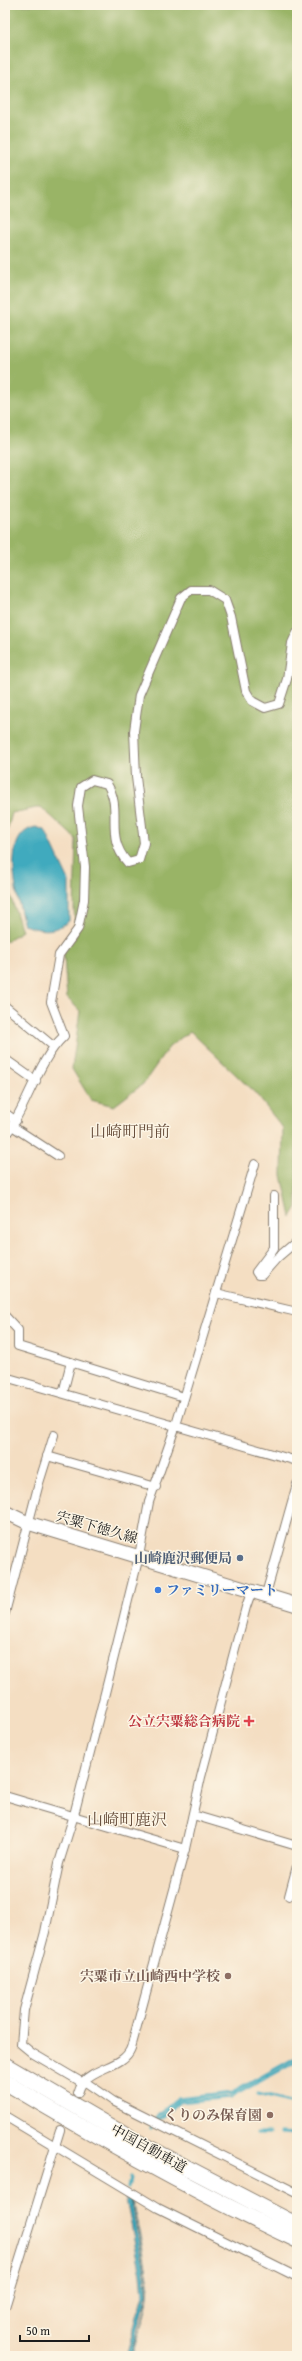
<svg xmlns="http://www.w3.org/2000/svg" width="302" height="2361" viewBox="0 0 302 2361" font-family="'Gentium Book Plus','Noto Serif JP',serif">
  <rect width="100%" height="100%" fill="#fcf5e5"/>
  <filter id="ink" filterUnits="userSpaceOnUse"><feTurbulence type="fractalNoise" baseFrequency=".025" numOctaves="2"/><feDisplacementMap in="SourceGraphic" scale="8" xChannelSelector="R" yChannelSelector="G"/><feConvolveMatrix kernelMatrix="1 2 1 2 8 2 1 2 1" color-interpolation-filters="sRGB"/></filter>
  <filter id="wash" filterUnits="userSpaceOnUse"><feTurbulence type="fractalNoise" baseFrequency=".012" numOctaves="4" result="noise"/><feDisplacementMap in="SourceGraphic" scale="16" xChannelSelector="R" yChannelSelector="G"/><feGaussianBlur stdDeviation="0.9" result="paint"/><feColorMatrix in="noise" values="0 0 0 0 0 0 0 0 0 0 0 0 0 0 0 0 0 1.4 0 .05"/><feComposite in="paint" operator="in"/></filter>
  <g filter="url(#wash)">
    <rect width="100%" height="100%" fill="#f4dec2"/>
    <!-- forest -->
    <path fill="#99b466" stroke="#5a6841" d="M5,5h292v1202l-6,10 -9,-42 1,-47 -27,-34 -66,-63 -21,16 -26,37 -29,22 -23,-6 -19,-31 8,-58 -13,-13 -4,-54 13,-7 -2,-28 2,-70 -35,-32 -29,6 -5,19 -2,47 17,52 -17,11z"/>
    <!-- water -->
    <g fill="#3faabe" stroke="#2e636d">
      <path d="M36,827l9,3 24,51v40c-15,12 -28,10 -45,4 -7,-28 -24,-92 12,-98z"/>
      <path d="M125,2194l6,1 18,88 -2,21 -15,52h-2c6,-19 17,-41 18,-62 1,-21 -11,-78 -19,-99l15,71 3,28 -17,62h-4l17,-61 -2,-21z"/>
    </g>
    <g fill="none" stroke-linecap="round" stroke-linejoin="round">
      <!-- stream -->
      <g stroke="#3faabe" stroke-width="3">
        <path d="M258,2094l39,10"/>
        <path d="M156,2122l23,-20 52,-5 66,-36"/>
        <path d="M151,2129l6,-13 21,-17 54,-6 65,-36"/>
        <path d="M257,2133h12"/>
        <path d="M281,2133l16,1"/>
        <path d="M128,2188l2,-10"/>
      </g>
    </g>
  </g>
  <g filter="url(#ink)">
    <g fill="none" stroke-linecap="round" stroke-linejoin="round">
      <defs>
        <g id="street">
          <path d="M5,1006l48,40"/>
          <path d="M5,1059l31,22"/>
          <path d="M5,1113l11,8"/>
          <path d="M12,1126l46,30"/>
          <path d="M5,1136c23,-30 32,-75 59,-100l-13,-34 8,-47 19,-26 6,-29 1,-33 -7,-61 3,-19 11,-7 15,4c17,27 -4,51 21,79l11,-3 5,-17 -8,-66 -2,-46 5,-36 42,-97 10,-8h18l16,10 6,17 15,74 6,10 13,7 14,-4 8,-25 5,-36 5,-11"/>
          <path d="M274,1196v52l-18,24 2,3h4l15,-17 20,-17"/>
          <path d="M216,1293l81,19"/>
          <path d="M5,1316l13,14v16l166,51"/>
          <path d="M5,1377l292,84"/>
          <path d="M63,1393l8,-31"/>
          <path d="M47,1456l109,31"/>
          <path d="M266,1594l31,-110"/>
          <path d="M5,1613l34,-130 15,-48"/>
          <path d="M5,1796l180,53"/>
          <path d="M193,1815l104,31"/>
          <path d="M289,1896l8,-30"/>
          <path d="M84,2081l29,20 184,92"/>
          <path d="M83,2083l-51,-30 -11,-9 3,-34 21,-78 14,-69 15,-48 31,-122 34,-137 10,-54 27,-77 79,-261"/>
          <path d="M78,2093c1,-4 3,-8 5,-11 12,-15 41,-15 48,-34l54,-199 16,-72 45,-170 6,-17"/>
          <path d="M5,2116l153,92 139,69"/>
          <path d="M5,2307l55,-177"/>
        </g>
        <path id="primary" d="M5,1512l23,11 269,82"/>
        <g id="highway">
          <path d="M5,2065l125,73 167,87"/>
          <path d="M5,2082c95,57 192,111 292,158"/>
        </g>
      </defs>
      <!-- street casing -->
      <use href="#street" stroke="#887d6f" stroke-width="10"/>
      <!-- primary casing -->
      <use href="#primary" stroke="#887d6f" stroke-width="15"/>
      <!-- highway casing -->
      <use href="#highway" stroke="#887d6f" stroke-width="17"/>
      <!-- street -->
      <use href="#street" stroke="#fff" stroke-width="8"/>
      <!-- primary -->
      <use href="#primary" stroke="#fff" stroke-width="13"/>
      <!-- highway -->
      <use href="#highway" stroke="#fff" stroke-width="15"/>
    </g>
  </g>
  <!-- markers -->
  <circle fill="#5c6f8a" stroke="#fcf5e5" stroke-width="1.5" cx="240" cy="1558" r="4"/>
  <circle fill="#3f7fe0" stroke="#fcf5e5" stroke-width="1.5" cx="158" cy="1590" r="4"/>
  <path fill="#e0444e" stroke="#fcf5e5" stroke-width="1.5" d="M247 1715h4v4h4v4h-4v4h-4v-4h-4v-4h4z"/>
  <g fill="#8d6e63" stroke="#fcf5e5" stroke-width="1.5">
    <circle cx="228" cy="1976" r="4"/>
    <circle cx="270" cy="2115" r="4"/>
  </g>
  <g text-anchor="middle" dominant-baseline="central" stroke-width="3" stroke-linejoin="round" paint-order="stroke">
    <!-- street labels -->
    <g font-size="14" fill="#1c1c1c" stroke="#fcf5e5">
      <text transform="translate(97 1527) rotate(16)">宍粟下徳久線</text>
      <text transform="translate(149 2148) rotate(29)">中国自動車道</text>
    </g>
    <!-- service labels -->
    <g font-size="14" font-weight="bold" fill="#4e5e75" stroke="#fcf5e5" text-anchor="end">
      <text x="232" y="1558">山崎鹿沢郵便局</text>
    </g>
    <!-- shop labels -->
    <g font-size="14" font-weight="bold" fill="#366cbe" stroke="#fcf5e5" text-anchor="start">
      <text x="166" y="1590">ファミリーマート</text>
    </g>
    <!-- health labels -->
    <g font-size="14" font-weight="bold" fill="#be3a42" stroke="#fcf5e5" text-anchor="end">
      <text x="240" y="1721">公立宍粟総合病院</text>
    </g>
    <!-- education labels -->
    <g font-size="14" font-weight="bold" fill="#785e54" stroke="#fcf5e5" text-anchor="end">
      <text x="220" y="1976">宍粟市立山崎西中学校</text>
      <text x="262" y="2115">くりのみ保育園</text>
    </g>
    <!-- quarter labels -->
    <g font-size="16" fill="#684f3d" stroke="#fcf5e5">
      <text x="130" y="1131">山崎町門前</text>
      <text x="127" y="1819">山崎町鹿沢</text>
    </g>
  </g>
  <!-- margin -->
  <rect width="302" height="2361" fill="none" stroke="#fcf5e5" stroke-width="20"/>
  <!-- scale -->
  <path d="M20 2335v6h69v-6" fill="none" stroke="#1c1c1c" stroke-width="2"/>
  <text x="26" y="2335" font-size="12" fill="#1c1c1c" stroke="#fcf5e5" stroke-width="3" paint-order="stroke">50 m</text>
</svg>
